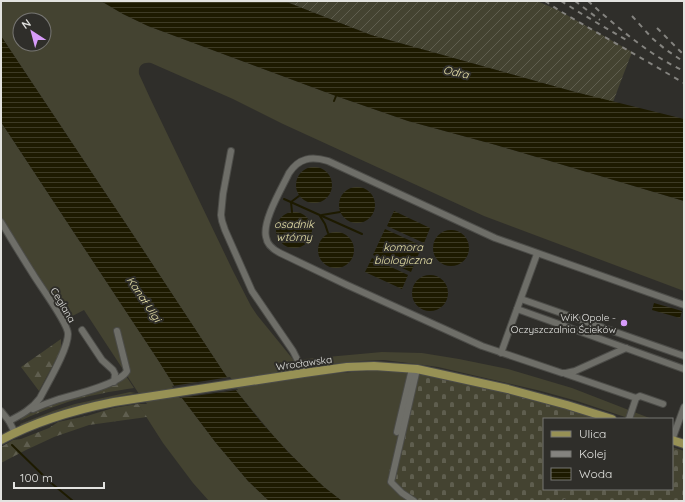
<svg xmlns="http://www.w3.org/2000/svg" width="685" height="502" viewBox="0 0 685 502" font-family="Quicksand,sans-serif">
  <defs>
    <pattern id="forest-firs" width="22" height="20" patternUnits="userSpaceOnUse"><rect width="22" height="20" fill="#444331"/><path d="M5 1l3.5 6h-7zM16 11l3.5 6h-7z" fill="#5f5e4f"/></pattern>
    <pattern id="cemetery-stones" width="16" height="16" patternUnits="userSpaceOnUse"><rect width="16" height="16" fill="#444331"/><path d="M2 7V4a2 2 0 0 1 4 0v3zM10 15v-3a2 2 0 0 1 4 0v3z" fill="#5f5e4f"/></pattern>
    <pattern id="garden-furrows" width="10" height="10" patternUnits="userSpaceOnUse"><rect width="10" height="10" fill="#444331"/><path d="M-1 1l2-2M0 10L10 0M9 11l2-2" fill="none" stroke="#5f5e4f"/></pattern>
    <pattern id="water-rules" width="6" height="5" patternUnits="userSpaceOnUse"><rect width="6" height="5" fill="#1d1a00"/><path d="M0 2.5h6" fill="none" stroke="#3e3b25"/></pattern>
  </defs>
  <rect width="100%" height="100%" fill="#2f2e2a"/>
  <!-- grass -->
  <g fill="#444331" fill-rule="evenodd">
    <path d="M1,1h100l22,13 25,12 188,70 72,25 88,24 188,56v90l-200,-75 -201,-92 -50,-25 -82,-36c-8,-1 -13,2 -12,11l11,24 83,173 18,35 6,9 39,48 9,-4 77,-7 40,1 37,6 49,10 64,19 80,31h-21l-54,-18 -36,-10 -103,-24 -22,-3 -32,-4 -22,1 -62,6 5,10c37,-5 74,-9 110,-4v128h-73l-18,-14 -18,-17 -30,-31 -42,-51 -104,-158 -129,-194zM20,20h24v24h-24z"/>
    <path d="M1,122l157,238 24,38 34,45 32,38 21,20h-60l-16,-18 -30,-40 -25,-39h9l-5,-7h-1l-57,-87 -21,11 -62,-99z"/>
    <path d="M130,392l6,1c-40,7 -78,16 -115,33l-1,-2 33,-13 22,-7z"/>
  </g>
  <!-- forest -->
  <g fill="url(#forest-firs)">
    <path d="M61,339v11l-22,41 -18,-24z"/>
    <path d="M126,376l8,12c-11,2 -23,3 -34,6 -28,5 -54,15 -80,27l3,-4 14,-8z"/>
    <path d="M138,404l9,13 -58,8 -35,12 -28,13 -25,13v-16l12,-7 8,-1 28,-11 9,-6 29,-6 26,-8z"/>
  </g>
  <!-- cemetery -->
  <path fill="url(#cemetery-stones)" d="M415,373c61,11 124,25 182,46h-53v70h128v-42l12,4v50h-115l-5,-2 -1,2h-148l-17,-12 -11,-9z"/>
  <!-- garden -->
  <path fill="url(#garden-furrows)" d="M284,1h253l21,9 74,42 -19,50 -38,-10 -204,-57z"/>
  <!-- water -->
  <g fill="url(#water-rules)">
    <path d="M101,1h183l87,34 204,57 109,27v82l-188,-56 -88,-24 -72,-25 -188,-70 -25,-12z"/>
    <path d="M1,36l129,194 104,158 28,35 26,29 36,35 18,14h-73l-21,-20 -32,-38 -34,-45 -24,-38 -157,-238z"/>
    <circle cx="314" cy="185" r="18"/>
    <circle cx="357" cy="205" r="18"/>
    <path d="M394,211l36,17 -6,15 -37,-17z"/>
    <circle cx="294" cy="230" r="18"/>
    <path d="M385,229l37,17 -11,26 -38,-17z"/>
    <circle cx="451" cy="248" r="18"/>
    <circle cx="336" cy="250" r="18"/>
    <path d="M372,258l36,17 -6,14 -37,-17z"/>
    <circle cx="430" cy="293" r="18"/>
    <path d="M654,303l28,8 -2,7 -28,-8z"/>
  </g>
  <!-- pier -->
  <path fill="#2f2e2a" d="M230,377l8,13 -58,8 -8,-12z"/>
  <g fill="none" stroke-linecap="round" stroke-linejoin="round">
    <!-- stream -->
    <g stroke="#1d1a00" stroke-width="2">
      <path d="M334,101l2,-5"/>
      <path d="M284,199l78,35"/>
      <path d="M292,212l-1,-10 8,-6"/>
      <path d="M322,215l18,-3"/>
      <path d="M320,216l5,8 3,9"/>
      <path d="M12,445l38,37 23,19"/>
    </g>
    <defs>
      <g id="minor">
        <path d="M231,151l-8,43 -2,21 1,6 3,9 27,61 41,60 11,22"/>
        <path d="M1,222c11,18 21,35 32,52 7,12 35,49 35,60 0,16 -21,50 -28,64 -8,11 -19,17 -31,23l6,12"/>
        <path d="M521,299l163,57"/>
        <path d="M517,309l167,60"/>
        <path d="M82,330l20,30 11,10 2,4 -1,8"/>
        <path d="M626,348l-51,23 -9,2h-4l-80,-27 -135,-61 -67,-32c-6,-3 -13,-8 -14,-16 -4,-16 16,-49 23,-64 10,-15 22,-17 39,-12l167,77 189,67"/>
        <path d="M501,353l36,-99"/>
        <path d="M566,374l70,24 -7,21"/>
        <path d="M636,398l4,-2 23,8"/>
        <path d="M33,409c9,-4 17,-7 26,-10 15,-4 61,-15 68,-28l-10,-40"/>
        <path d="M1,411l8,10"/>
        <path d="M397,432l15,-63"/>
        <path d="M672,440l12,-33"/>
        <path d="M414,501l-12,-8 -11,-11 26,-113"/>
      </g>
      <g id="major">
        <path d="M1,440c35,-19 73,-30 113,-38l190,-29 43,-6 27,-1 43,3 91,20 59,16 45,14"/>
        <path d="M672,440l12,4"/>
      </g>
    </defs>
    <!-- minor casing -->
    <use href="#minor" stroke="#4c4c48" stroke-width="8"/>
    <!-- major casing -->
    <use href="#major" stroke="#4c4c48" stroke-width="10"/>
    <!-- minor -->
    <use href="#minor" stroke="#6e6e68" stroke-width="6"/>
    <!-- major -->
    <use href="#major" stroke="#979155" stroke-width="8"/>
    <!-- rail -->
    <g stroke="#84837f" stroke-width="2" stroke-dasharray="5 5" stroke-linecap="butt">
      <path d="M545,1l15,10 124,72"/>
      <path d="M561,1l21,13 46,27"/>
      <path d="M575,1l25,19"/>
      <path d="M588,1c29,26 61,54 96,70"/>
      <path d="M632,16l20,22 13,11 19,13"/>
      <path d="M657,28l27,27"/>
    </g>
  </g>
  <!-- markers -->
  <circle fill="#d79bf9" stroke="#2f2e2a" stroke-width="1.5" cx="624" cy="323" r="4"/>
  <g text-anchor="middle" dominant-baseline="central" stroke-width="4" stroke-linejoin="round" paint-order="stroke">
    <!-- street labels -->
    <g font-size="10" fill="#e3e3e0" stroke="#2f2e2a">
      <text transform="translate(63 305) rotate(59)">Ceglana</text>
      <text transform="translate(304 363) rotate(-8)">Wrocławska</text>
    </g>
    <!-- poi labels -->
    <g font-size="10" fill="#e3e3e0" stroke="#2f2e2a" text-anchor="end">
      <text x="616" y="317">WiK Opole -<tspan x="616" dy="12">Oczyszczalnia Ścieków</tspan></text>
    </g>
    <!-- water labels -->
    <g font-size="11" font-style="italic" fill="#e8e2a9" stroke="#2f2e2a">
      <text transform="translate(456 72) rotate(12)">Odra</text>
      <text x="294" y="224">osadnik<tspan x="294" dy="13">wtórny</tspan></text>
      <text x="403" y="247">komora<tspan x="403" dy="13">biologiczna</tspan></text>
      <text transform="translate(144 299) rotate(56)">Kanał Ulgi</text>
    </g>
  </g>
  <!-- border -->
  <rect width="685" height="502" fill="none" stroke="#e3e3e0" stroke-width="4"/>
  <!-- legend -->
  <rect x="543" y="418" width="130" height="72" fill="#2f2e2a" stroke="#777673"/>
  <rect x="551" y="431" width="20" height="6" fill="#979155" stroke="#777673"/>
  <text x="579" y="438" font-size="12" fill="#e3e3e0">Ulica</text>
  <rect x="551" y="451" width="20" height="6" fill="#84837f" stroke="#777673"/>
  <text x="579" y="458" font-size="12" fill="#e3e3e0">Kolej</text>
  <rect x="551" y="468" width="20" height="12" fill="url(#water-rules)" stroke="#777673"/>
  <text x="579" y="478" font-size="12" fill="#e3e3e0">Woda</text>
  <!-- north arrow -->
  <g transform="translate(32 32) rotate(324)"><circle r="19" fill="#2f2e2a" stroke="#777673"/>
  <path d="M0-3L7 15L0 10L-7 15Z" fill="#d79bf9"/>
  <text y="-6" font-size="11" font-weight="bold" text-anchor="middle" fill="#e3e3e0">N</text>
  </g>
  <!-- scale -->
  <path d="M14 482v6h90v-6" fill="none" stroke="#e3e3e0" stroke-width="2"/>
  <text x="20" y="482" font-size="12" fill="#e3e3e0" stroke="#2f2e2a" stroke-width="3" paint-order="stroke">100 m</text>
</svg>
